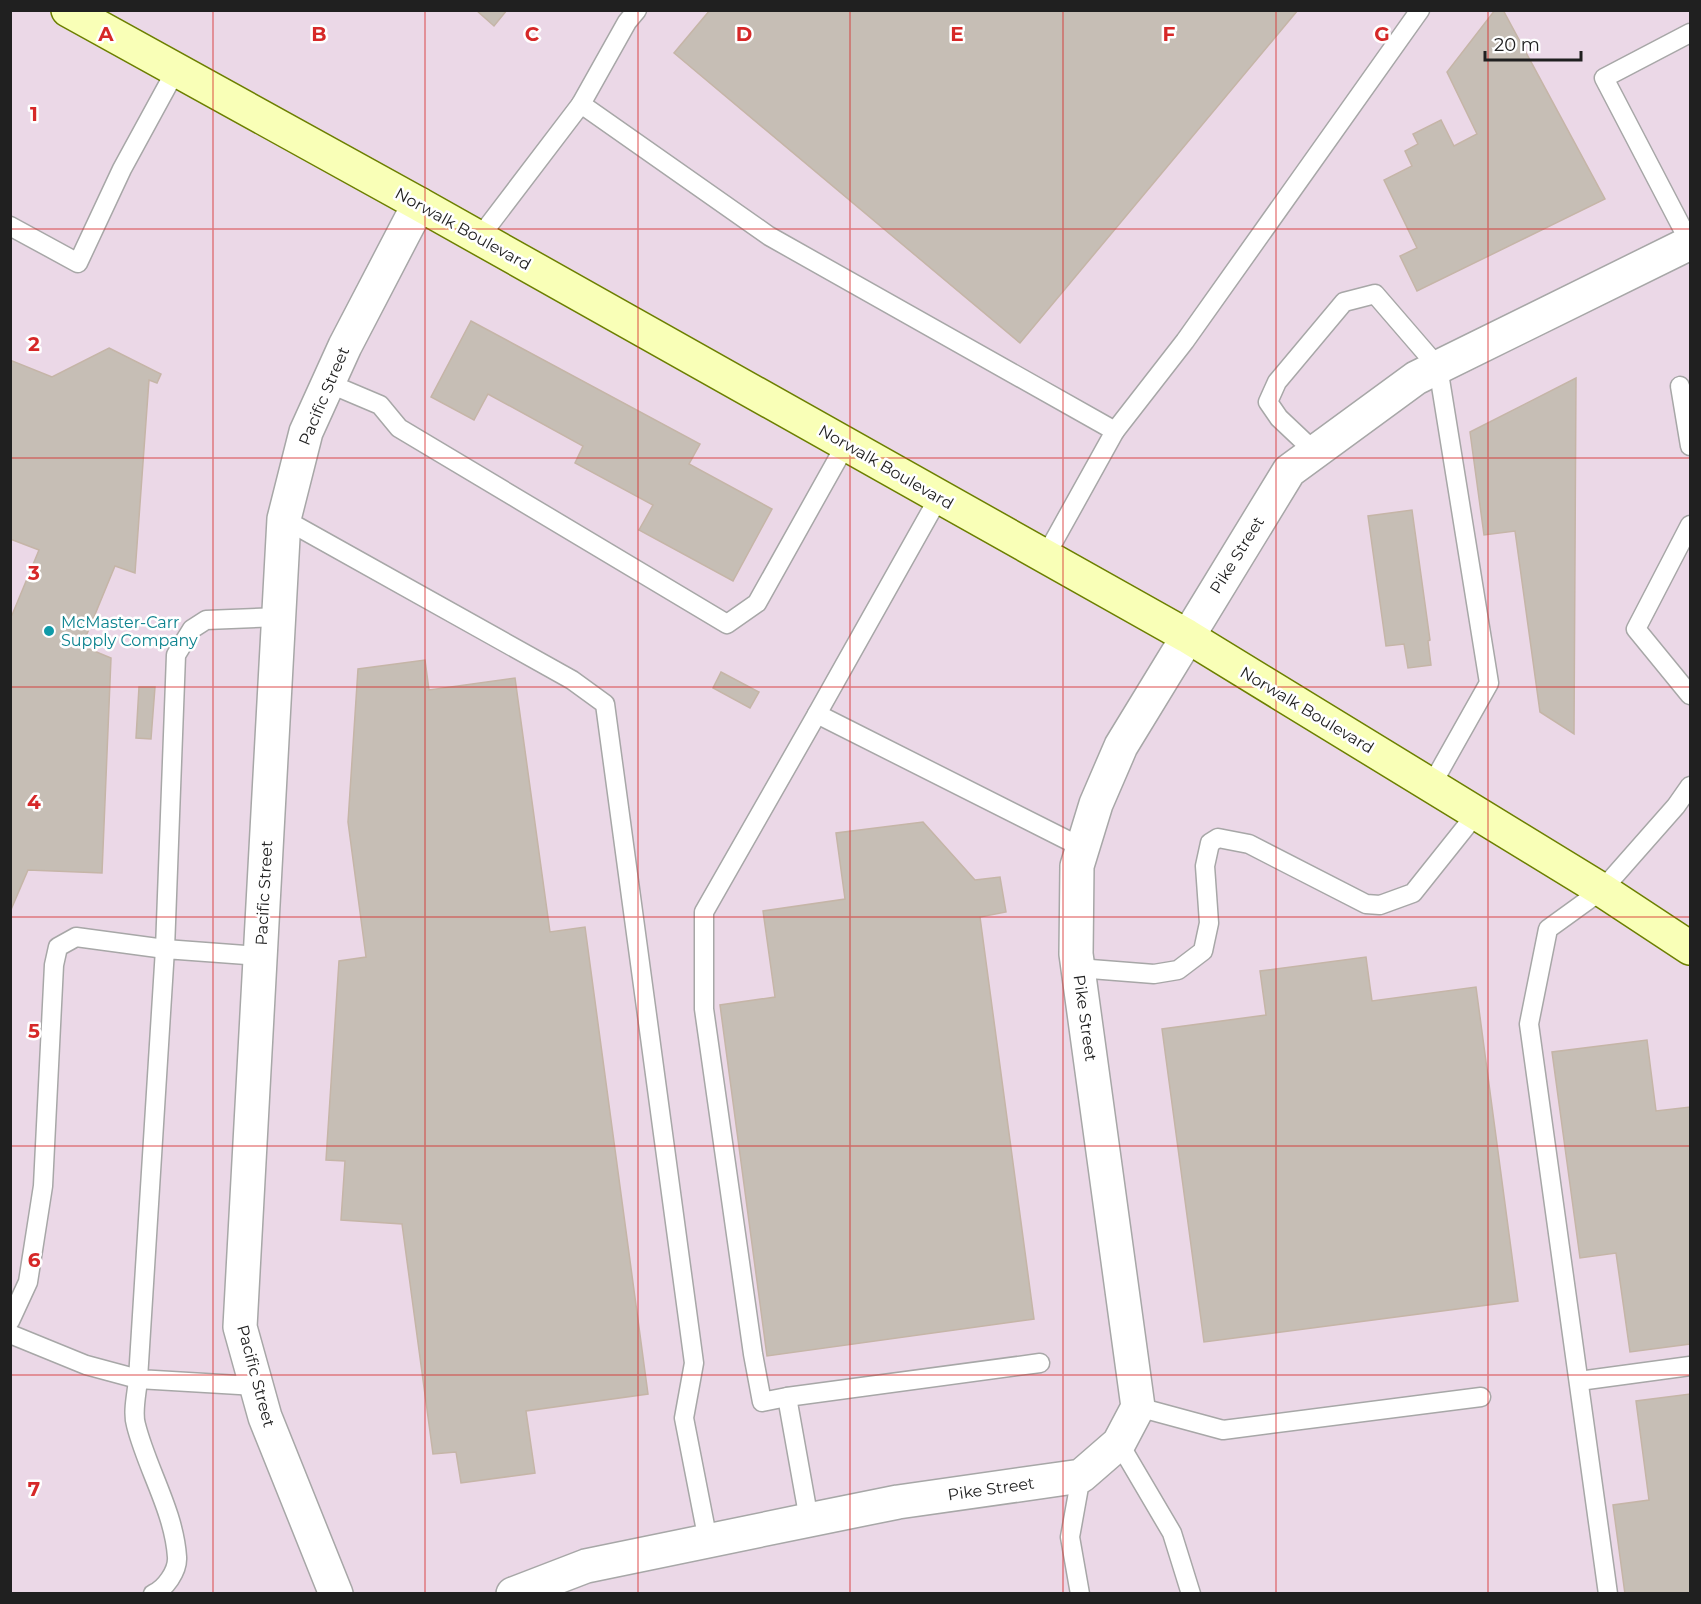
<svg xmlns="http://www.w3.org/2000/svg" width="1701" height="1604" viewBox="0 0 1701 1604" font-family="Montserrat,sans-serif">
  <rect width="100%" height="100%" fill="#f2eee6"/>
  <!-- industrial -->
  <rect fill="#ebd8e7" x="11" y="11" width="1679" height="1582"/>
  <!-- building -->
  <g fill="#c6beb5" stroke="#c5b5a7" stroke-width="1.5">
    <path d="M476,10h31l-13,16z"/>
    <path d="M710,10h588l-278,333 -346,-290z"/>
    <path d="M1495,10h8l102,189 -188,92 -17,-35 17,-8 -33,-68 28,-14 -7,-15 13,-7 -5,-10 28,-14 13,26 23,-12 -30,-62z"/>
    <path d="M471,321l229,123 -11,20 83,45 -39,72 -94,-51 14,-25 -78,-42 8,-17 -95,-52 -14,26 -43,-23z"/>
    <path d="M109,348l52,26 -4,9 -8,-3 -14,193 -20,-7 -33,80 29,12 -9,215 -74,-3 -18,42v-297h2l27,-65 -29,-11v-179l42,17z"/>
    <path d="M1576,378l-2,356 -34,-22 -25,-181 -31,4 -14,-103z"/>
    <path d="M1412,510l18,130 -2,1 3,24 -23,3 -4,-24 -18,2 -18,-130z"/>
    <path d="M425,660l4,30 86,-12 35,254 35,-5 63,467 -122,17 9,62 -74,10 -5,-31 -23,2 -31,-230 -61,-4 4,-59 -19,-1 13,-199 27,-4 -18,-135 10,-153z"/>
    <path d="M721,672l38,20 -9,16 -37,-20z"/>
    <path d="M139,687h16l-4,52 -15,-1z"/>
    <path d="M923,822l52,58 25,-3 6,35 -26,5 54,402 -267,37 -47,-351 55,-8 -12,-86 82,-12 -9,-66z"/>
    <path d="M1366,957l6,44 104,-14 42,314 -314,41 -42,-313 104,-14 -6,-44z"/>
    <path d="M1647,1040l9,71 34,-4v237l-60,8 -14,-99 -36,5 -28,-206z"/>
    <path d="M1690,1394v200h-65l-12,-89 36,-5 -13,-99z"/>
  </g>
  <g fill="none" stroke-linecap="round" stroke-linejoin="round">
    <defs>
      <g id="service">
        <path d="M581,104l46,-82 10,-12"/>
        <path d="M10,226l68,37 44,-94 54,-99"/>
        <path d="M479,238l102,-134 188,132 346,195 -70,126"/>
        <path d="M1690,243l-86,-165 86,-45"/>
        <path d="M328,383l52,22 19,23 328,196 30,-21 89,-159"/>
        <path d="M1680,386l10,60"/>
        <path d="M1115,431l70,-90 235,-331"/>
        <path d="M1315,452l-36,-34 -11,-16 9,-20 67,-80 31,-8 63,73 51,316 -58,103"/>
        <path d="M939,497l-122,217 266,134"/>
        <path d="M284,519l288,161 33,24 89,659 -10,55 24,123"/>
        <path d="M1690,525l-54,104 54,66"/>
        <path d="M1078,968l76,6 24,-4 25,-19 6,-28 -4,-57 5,-23 8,-5 31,6 117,60 14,1 33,-12 63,-79"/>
        <path d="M10,1321l18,-39 15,-96 11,-221 4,-18 18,-10 89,12 11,-294 16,-26 14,-9 73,-3"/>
        <path d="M10,1334l76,31 52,14c-1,14 -6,33 -2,46 11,44 38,86 41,132 1,14 -12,32 -24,37"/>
        <path d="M1579,1381l111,-15"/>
        <path d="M256,1386l-118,-7 27,-430 95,7"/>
        <path d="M787,1397l-25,5 -9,-48 -49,-345v-97l113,-198"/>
        <path d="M1138,1407l85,23 258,-33"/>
        <path d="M1119,1443l53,90 19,61"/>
        <path d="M809,1520l-22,-123 253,-34"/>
        <path d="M1080,1594l-10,-57 11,-61"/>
        <path d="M1608,1594l-79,-570 19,-95 54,-39 74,-84 14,-20"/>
      </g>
      <g id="minor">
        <path d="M336,1594l-71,-177 -25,-90 44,-808 22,-87 39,-86 74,-142"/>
        <path d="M513,1594l73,-28 223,-46 89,-18 183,-26 38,-33 19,-36 -62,-453 1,-88 19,-62 25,-58 168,-275 127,-93 274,-135"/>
      </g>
      <path id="secondary" d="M68,10l351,194 768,432 415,254 88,58"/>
    </defs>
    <!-- service casing -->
    <use href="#service" stroke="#a7a7a7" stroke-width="21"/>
    <!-- minor casing -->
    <use href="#minor" stroke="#a7a7a7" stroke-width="36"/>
    <!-- secondary casing -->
    <use href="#secondary" stroke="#6c7f00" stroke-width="36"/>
    <!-- service -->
    <use href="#service" stroke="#fff" stroke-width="18"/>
    <!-- minor -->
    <use href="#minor" stroke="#fff" stroke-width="33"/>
    <!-- secondary -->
    <use href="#secondary" stroke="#f9ffb7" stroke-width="33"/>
  </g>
  <!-- grid -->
  <path fill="none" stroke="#d62828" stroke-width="1.5" stroke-opacity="0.55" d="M213,10v1584M425,10v1584M638,10v1584M850,10v1584M1063,10v1584M1276,10v1584M1488,10v1584M10,229h1680M10,458h1680M10,687h1680M10,917h1680M10,1146h1680M10,1375h1680"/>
  <!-- markers -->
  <circle fill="#0f9aa8" stroke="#fff" stroke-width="2" cx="49" cy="631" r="6"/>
  <g text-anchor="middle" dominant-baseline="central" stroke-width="5" stroke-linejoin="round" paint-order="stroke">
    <!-- street labels -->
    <g font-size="16" fill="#202020" stroke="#fff">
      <text transform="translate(463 229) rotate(29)">Norwalk Boulevard</text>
      <text transform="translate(324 396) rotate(-67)">Pacific Street</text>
      <text transform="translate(886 467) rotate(30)">Norwalk Boulevard</text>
      <text transform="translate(1237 555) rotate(-58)">Pike Street</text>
      <text transform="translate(1307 710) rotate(31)">Norwalk Boulevard</text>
      <text transform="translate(264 893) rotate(-87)">Pacific Street</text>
      <text transform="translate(1085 1018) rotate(82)">Pike Street</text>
      <text transform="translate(256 1376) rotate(75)">Pacific Street</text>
      <text transform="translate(991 1489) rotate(-8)">Pike Street</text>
    </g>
    <!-- culture labels -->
    <g font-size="16" fill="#0d838f" stroke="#fff" text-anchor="start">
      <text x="61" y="622">McMaster-Carr<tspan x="61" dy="18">Supply Company</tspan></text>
    </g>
  </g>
  <g font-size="20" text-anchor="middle" font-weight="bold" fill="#d62828" stroke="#fff" stroke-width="5" stroke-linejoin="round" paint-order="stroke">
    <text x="106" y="41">A</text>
    <text x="319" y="41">B</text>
    <text x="532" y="41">C</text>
    <text x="744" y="41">D</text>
    <text x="957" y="41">E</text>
    <text x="1169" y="41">F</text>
    <text x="1382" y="41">G</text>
    <text x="34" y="121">1</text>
    <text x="34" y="351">2</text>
    <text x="34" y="580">3</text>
    <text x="34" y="809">4</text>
    <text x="34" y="1038">5</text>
    <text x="34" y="1267">6</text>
    <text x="34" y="1496">7</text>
  </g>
  <!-- border -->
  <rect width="1701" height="1604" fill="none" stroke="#202020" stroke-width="24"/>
  <!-- scale -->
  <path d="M1485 51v9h96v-9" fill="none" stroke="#202020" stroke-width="3"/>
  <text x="1494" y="51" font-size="18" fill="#202020" stroke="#ffffff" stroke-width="4.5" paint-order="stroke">20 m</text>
</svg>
